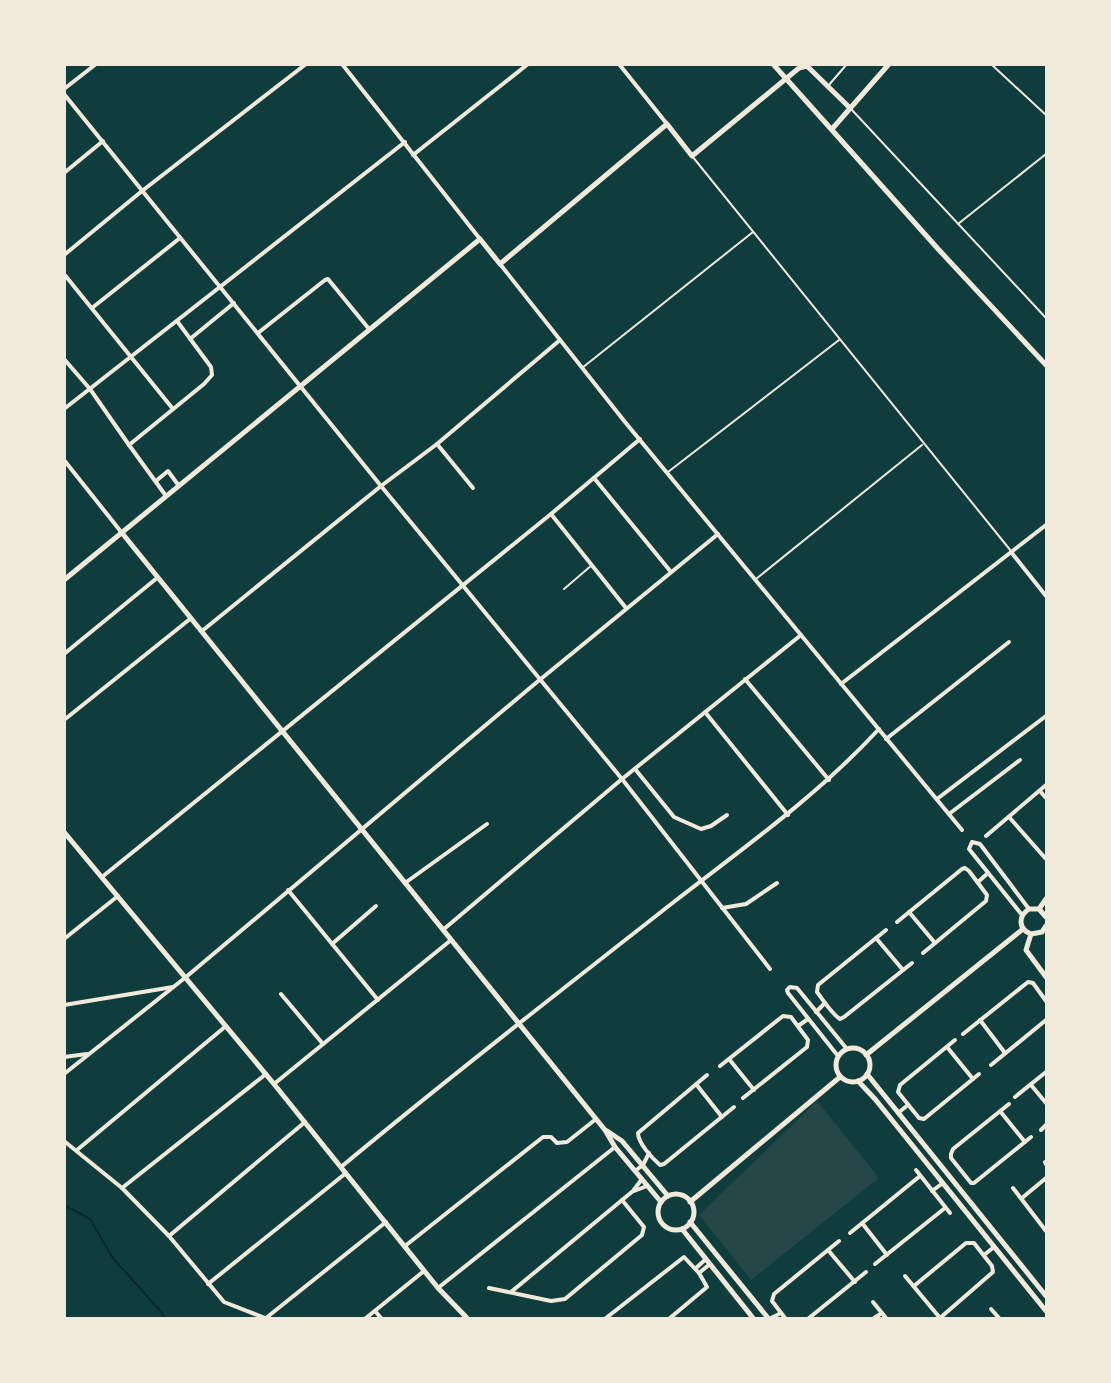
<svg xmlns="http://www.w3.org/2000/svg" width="1111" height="1383" viewBox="0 0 1111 1383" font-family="'IBM Plex Sans',sans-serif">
  <rect width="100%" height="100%" fill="#0f3d3e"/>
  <!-- green -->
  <path fill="#244646" d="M817,1101l62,77 -128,102 -52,-65z"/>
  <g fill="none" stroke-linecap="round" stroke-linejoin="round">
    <!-- stream -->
    <path stroke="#0a2a2b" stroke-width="2" d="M64,1205l26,14 22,38 50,56 2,5"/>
    <!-- service -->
    <g stroke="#f1e9da" stroke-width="2">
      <path d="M991,64l55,51"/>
      <path d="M828,86l19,-22"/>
      <path d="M852,110l194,208"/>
      <path d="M692,156l319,395"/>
      <path d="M958,224l88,-70"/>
      <path d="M582,368l171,-136"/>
      <path d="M668,472l171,-132"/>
      <path d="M756,579l166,-134"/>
      <path d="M564,589l28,-24"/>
    </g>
    <!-- minor -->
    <g stroke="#f1e9da" stroke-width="4">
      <path d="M342,64l138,175"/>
      <path d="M619,64l48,60"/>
      <path d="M64,89l32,-25"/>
      <path d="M64,94l317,392 241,293 148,190"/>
      <path d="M413,155l115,-91"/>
      <path d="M64,173l39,-32"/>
      <path d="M64,255l78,-64 164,-127"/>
      <path d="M500,264l125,158 337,408"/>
      <path d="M64,274l109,135"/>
      <path d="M92,308l88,-70"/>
      <path d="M258,333l67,-53 3,-1 41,50"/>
      <path d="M190,339l44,-36"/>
      <path d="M64,359l26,30 39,56 75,-61 8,-9 -1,-8 -34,-46"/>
      <path d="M64,409l341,-267"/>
      <path d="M437,444l36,44"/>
      <path d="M129,445l37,51"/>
      <path d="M64,460l58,73"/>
      <path d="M594,478l77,94"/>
      <path d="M156,481l12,-10 11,15"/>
      <path d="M551,514l75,94"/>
      <path d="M1011,552l35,44"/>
      <path d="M202,631l179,-145 56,-42 123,-104"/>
      <path d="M64,654l93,-76"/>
      <path d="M745,679l84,101"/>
      <path d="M841,684l205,-159"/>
      <path d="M705,712l83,103"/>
      <path d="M64,720l126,-101"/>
      <path d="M886,739l123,-97"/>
      <path d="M635,769l39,48 27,12 10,-3 16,-11"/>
      <path d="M1040,791l6,7"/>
      <path d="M937,799l109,-83"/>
      <path d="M949,814l71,-54"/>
      <path d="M1009,817l37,42"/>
      <path d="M986,836l60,-51"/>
      <path d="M102,877l449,-363 89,-75"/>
      <path d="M978,882l10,-9"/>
      <path d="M405,883l82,-59"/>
      <path d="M288,890l90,110"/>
      <path d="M722,908l24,-4 31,-21"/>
      <path d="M909,912l26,31"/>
      <path d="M1022,915l-53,-66 3,-7 8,2 49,65"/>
      <path d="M897,922l65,-53 3,-1 4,3 18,24 -1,6 -63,52"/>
      <path d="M444,929l178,-150 179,-144"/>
      <path d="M886,930l-68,55 -1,7c7,9 14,21 23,27l4,-2 68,-54"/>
      <path d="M876,938l27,32"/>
      <path d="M64,939l54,-43"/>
      <path d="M332,944l44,-38"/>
      <path d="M281,994l42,50"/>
      <path d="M64,1005l109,-18"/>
      <path d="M816,1012l9,-9"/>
      <path d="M980,1020l25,33"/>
      <path d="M798,1026l10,-7"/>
      <path d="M963,1034l65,-52 5,1 13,18"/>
      <path d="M955,1040l-55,45 -2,7 21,26 5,1 55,-45"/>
      <path d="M947,1047l26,32"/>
      <path d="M838,1056l-50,-63 -1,-3 3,-3 7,1 50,61"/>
      <path d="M64,1057l23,-3"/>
      <path d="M729,1059l25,31"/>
      <path d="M991,1065l55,-45"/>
      <path d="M720,1066l63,-50 8,1 17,23 -1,7 -64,51"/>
      <path d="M64,1074l122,-97 345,-290 187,-153"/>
      <path d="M707,1075l-69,58c0,10 14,25 22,32l4,-1 70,-57"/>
      <path d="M274,1084l177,-144"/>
      <path d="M696,1084l26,33"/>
      <path d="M1031,1085l15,18"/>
      <path d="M1015,1097l31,-25"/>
      <path d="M1009,1104l-56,45 -2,5v4l20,25h3l57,-46"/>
      <path d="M1000,1111l25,31"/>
      <path d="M898,1113l10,-8"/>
      <path d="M1041,1130l5,-5"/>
      <path d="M64,1141l58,47 47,48 55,66 41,16"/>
      <path d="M77,1150l149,-124"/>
      <path d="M1045,1162l1,2"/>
      <path d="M341,1167c109,-91 222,-178 334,-266 71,-55 143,-106 204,-172"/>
      <path d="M916,1170l34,43"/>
      <path d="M635,1171l8,-6 6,-12"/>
      <path d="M122,1188l144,-114"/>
      <path d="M1013,1188l33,43"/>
      <path d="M634,1191l13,-5"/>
      <path d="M932,1191l11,-8"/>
      <path d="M1022,1198l24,-20"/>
      <path d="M862,1223l25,32"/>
      <path d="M850,1233l70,-57"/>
      <path d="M169,1236l136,-114"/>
      <path d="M405,1246l138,-109h8l6,6 10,-1 29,-23"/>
      <path d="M828,1250l27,32"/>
      <path d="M984,1255l10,-8"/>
      <path d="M875,1264l70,-56"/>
      <path d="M696,1268l10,-9"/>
      <path d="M699,1273l11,-9"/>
      <path d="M905,1276l35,42"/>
      <path d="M208,1284l138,-111"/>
      <path d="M914,1286l52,-43h8l18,23 1,6 -53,46"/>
      <path d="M438,1288l177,-141"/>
      <path d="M489,1288l62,13 14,-2 77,-64 2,-8 -22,-27"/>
      <path d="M511,1292l122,-101 9,-12"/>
      <path d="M873,1302l13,16"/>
      <path d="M991,1309l8,9"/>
      <path d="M375,1311l6,7"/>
      <path d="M266,1318l120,-96"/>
      <path d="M366,1318l58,-47"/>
      <path d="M606,1318l78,-61 15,16 8,14 -37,31"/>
      <path d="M771,1318l10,-5"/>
      <path d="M785,1318l-13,-17 2,-7 65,-53"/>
      <path d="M809,1318l57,-46"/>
      <path d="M874,1318l8,-5"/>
    </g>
    <!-- tertiary -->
    <g stroke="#f1e9da" stroke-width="5">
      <path d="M773,64l166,186 107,115"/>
      <path d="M832,129l57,-65"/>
      <path d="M122,533l483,597 10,17 46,55"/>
      <path d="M64,580l416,-341 20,25 167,-140 25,32 107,-88 8,-2 43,42"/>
      <path d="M64,832l210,252 164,204 29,30"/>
      <path d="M1039,909l7,-10"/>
      <path d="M1046,917l-7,-8h-10c-11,7 -11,20 2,25l11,-2 4,-6"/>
      <path d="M1031,934l-5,16 20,27"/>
      <circle cx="853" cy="1065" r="17"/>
      <path d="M866,1055l157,-126"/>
      <path d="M867,1074l179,222"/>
      <path d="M858,1081l17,18 171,212"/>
      <path d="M607,1131l15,10 46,55"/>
      <circle cx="676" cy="1212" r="18"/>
      <path d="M690,1202l150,-125"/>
      <path d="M690,1222l78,96"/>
      <path d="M682,1229l71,89"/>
    </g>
  </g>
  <!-- border -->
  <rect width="1111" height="1383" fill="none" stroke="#f1e9da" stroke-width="132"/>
</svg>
